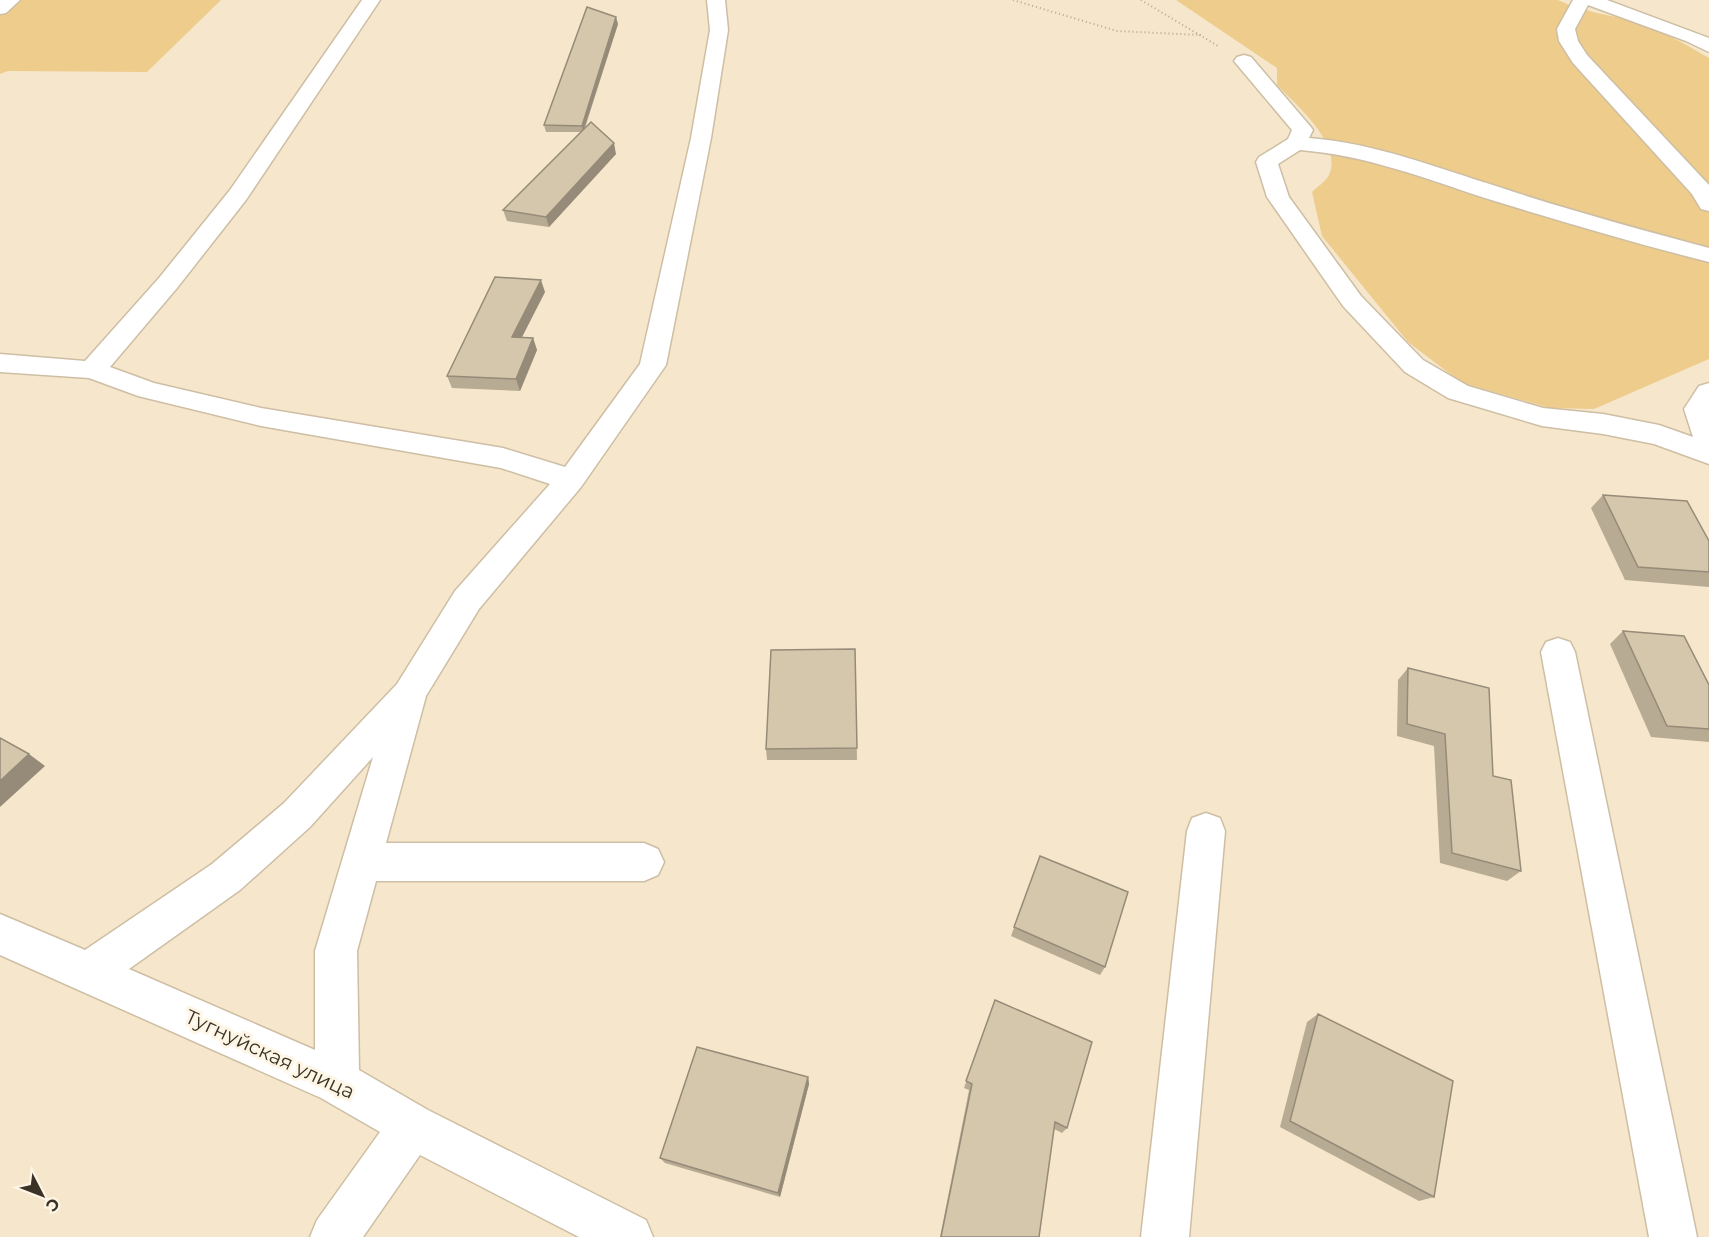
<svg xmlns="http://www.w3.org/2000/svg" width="1709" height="1237" viewBox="0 0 1709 1237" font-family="Montserrat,sans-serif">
  <rect width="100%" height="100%" fill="#f6e7cc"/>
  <!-- green -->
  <g fill="#edcc8c">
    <path d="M0,0h221l-74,72 -139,-1 -8,3z"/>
    <path d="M1176,0h382c23,11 47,14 71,20 29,8 54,23 80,38v301l-115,50 -44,-1 -88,-25 -54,-41 -86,-106 -10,-44c5,-5 14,-11 17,-17 14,-31 -33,-70 -52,-90v-17z"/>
  </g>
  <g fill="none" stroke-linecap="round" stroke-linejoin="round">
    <defs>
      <g id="minor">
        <path d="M0,0h20l-14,13 -6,1z"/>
        <path d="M362,0h18l-134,200 -69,88 -67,79 44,16 107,25 242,40 62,19 75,-103 51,-226 19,-108 -3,-30h18l3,30 -17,108 -45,227 -85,122 -102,122 -53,87 -40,147h258l14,6 6,13 -6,13 -14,6h-268l-19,70 2,119 69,40 218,110 7,17h-74l-159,-82 -57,82h-53l7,-17 63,-88 -59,-34 -321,-143v-41l85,36 127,-86 72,-61 113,-119 58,-93 95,-107 -49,-16 -240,-42 -123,-30 -49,-18 -89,-6v-18l85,7 74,-83 71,-88zM373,757l-58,194v99l-186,-81 111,-79 70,-63z"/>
        <path d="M1573,0h34l102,38v14l-23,-11 -98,-36 -13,24 3,12 9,14 122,130v26l-8,-2 -9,-15 -119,-131 -14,-22 -2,-12z"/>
        <path d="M1244,55l7,2 59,69 3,4 -4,8c66,5 128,30 190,49 69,23 140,42 210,61v14c-75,-19 -150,-41 -224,-64 -61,-20 -120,-43 -185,-48l-22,14 11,33 72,99 62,64 45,26 75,22 60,6 56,11 34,12 -9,-28 15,-23 10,-3v81l-55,-20 -51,-10 -61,-8 -94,-28 -43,-26 -62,-66 -76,-109 -11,-35 3,-5 29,-18 4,-9 -58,-69 3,-4z"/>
        <path d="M1558,638l12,4 5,10 122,585h-48l-108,-585 5,-10z"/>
        <path d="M1206,813l14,5 5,13 -36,406h-48l46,-406 5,-13z"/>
      </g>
    </defs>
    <!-- minor casing -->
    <use href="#minor" stroke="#cdbea4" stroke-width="3"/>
    <!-- path -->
    <g stroke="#b5a994" stroke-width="2" stroke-dasharray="1 3" stroke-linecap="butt">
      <path d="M1013,0l104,31 84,4"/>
      <path d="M1141,0l77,46"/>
    </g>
    <!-- minor -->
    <use href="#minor" fill="#fff" fill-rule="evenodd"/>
  </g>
  <!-- wall -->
  <g fill="#b7ab94">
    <path d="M618,24l-33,104 31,26 -67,73 -42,-6 -4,-11 78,-78h-35l-2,-7z"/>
    <path d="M545,292l-24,46h12l4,12 -17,41 -68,-3 -5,-12z"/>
    <path d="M1603,495l106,46v46l-84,-7 -34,-72z"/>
    <path d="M1623,631l86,54v57l-58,-5 -41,-93z"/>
    <path d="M855,649l2,111h-90l-1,-11z"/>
    <path d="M1408,668l85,108 28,95 -14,10 -67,-18 -6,-117 -37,-10 1,-56z"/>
    <path d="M1040,856l65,111 -5,8 -89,-39z"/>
    <path d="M995,1000l72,128 -5,5 -8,-4 -15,108h-99l29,-147 -5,-2z"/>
    <path d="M1318,1014l116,183 -15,4 -139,-74 27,-105z"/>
    <path d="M808,1077l1,7 -29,113 -115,-34 -5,-5z"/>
  </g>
  <!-- shaded-wall -->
  <g fill="#958b78">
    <path d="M616,17l2,7 -35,108 -1,-6z"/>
    <path d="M614,143l2,11 -67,73 -3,-10z"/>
    <path d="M541,280l4,12 -29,57 -4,-12z"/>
    <path d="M533,338l4,12 -17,41 -4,-12z"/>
    <path d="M29,754l16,12 -45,41v-26z"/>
    <path d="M808,1077l1,7 -29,113 -2,-4z"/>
  </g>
  <!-- building -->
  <g fill="#d5c7ac" stroke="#958b78" stroke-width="1.5">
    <path d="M587,7l29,10 -34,109 -38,-1z"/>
    <path d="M591,122l23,21 -68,74 -43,-7z"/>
    <path d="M495,277l46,3 -29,57 21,1 -17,41 -69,-3z"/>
    <path d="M1603,495l84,6 22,40v31l-71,-5z"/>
    <path d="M1623,631l61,5 25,49v44l-42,-3z"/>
    <path d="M855,649l2,99 -91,1 5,-99z"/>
    <path d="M1408,668l81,20 4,88 18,4 10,91 -69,-18 -7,-119 -38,-10z"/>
    <path d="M0,738l29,16 -29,27z"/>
    <path d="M1040,856l88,36 -23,75 -91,-40z"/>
    <path d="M995,1000l97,42 -25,86 -12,-6 -16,115h-98l31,-153 -6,-3z"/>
    <path d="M1318,1014l135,67 -19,116 -144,-76z"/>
    <path d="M697,1047l111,30 -30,116 -118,-35z"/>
  </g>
  <g text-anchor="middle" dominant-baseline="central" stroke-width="6" stroke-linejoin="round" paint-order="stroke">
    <!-- near-street labels -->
    <g font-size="20" fill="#383227" stroke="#fef5e5">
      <text transform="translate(270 1054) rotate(25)">Тугнуйская улица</text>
    </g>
  </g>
  <!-- north arrow -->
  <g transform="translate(42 1195) rotate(132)" stroke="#fef5e5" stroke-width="4.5" paint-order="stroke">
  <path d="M0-4.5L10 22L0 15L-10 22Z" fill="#383227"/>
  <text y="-9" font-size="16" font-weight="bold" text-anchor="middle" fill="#383227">С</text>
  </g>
</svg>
